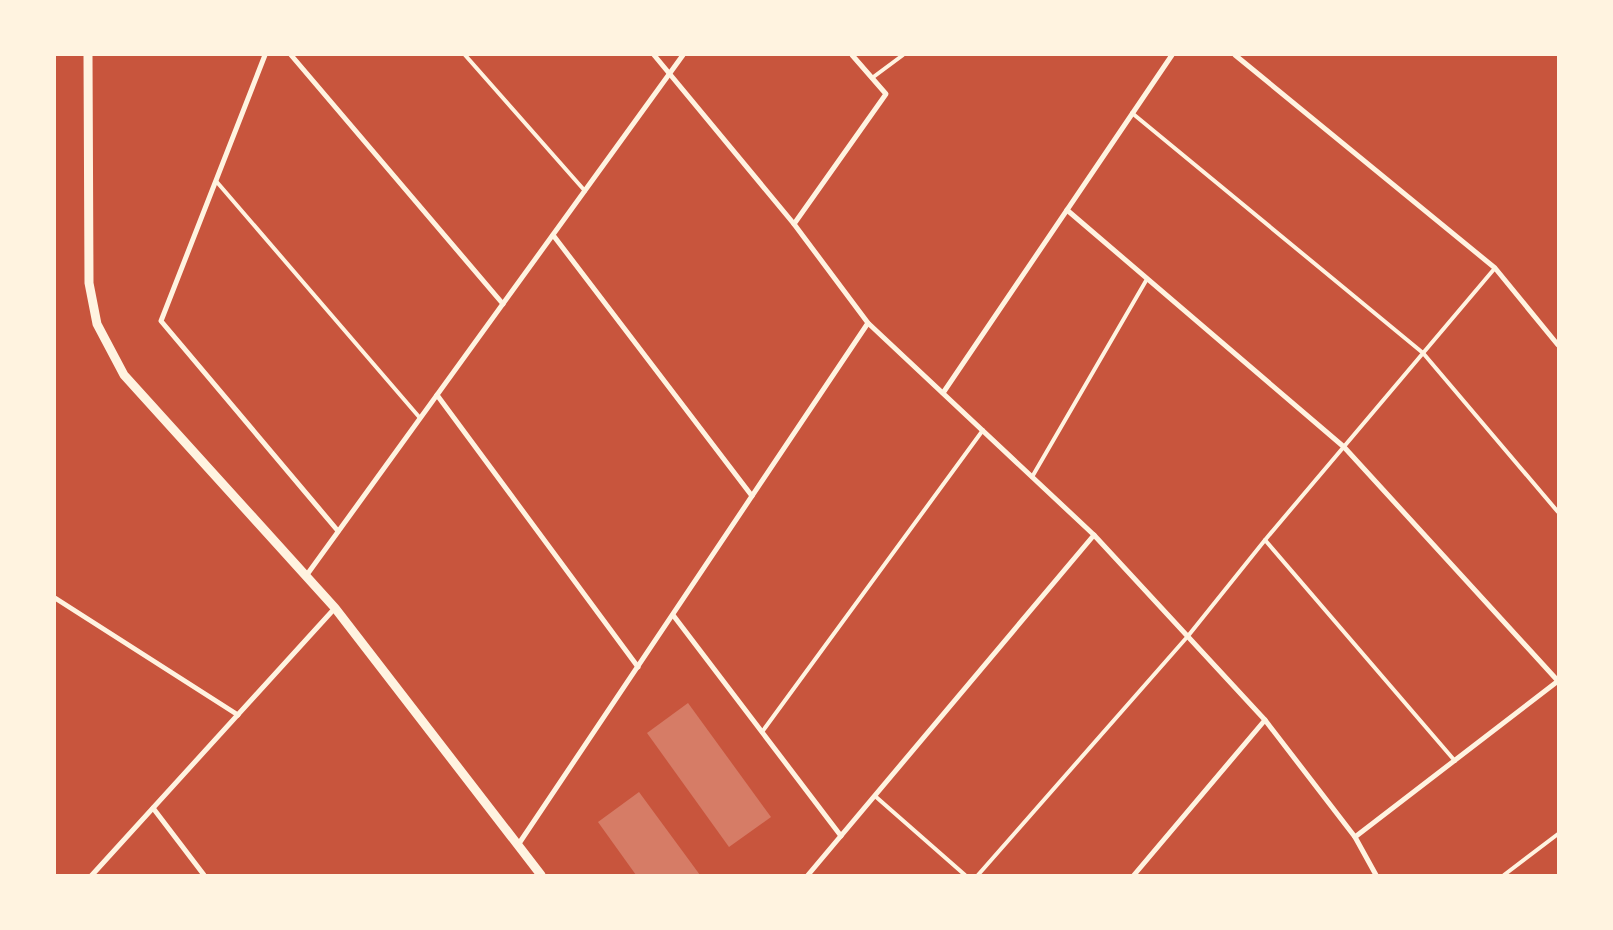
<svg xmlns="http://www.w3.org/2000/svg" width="1613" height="930" viewBox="0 0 1613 930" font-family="'DM Sans',sans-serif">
  <rect width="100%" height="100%" fill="#c8553d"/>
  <!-- building -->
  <g fill="#d67c66">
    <path d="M688,703l83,114 -42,30 -82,-114z"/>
    <path d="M639,792l61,83h-64l-38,-53z"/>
  </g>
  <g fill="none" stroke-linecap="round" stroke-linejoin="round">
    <!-- service -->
    <g stroke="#fff3e0" stroke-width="4">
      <path d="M465,55l120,136"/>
      <path d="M872,78l31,-23"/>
      <path d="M1132,113l291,240 135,159"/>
      <path d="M216,181l204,237"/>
      <path d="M1032,477l115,-198"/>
      <path d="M1265,540l190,221"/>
      <path d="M762,732l221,-302"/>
      <path d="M875,796l90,79"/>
      <path d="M978,875l210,-239 77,-96 230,-272"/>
      <path d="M1504,875l54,-41"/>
    </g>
    <!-- minor -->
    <g stroke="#fff3e0" stroke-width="5">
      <path d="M265,55l-104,266 177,210"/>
      <path d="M291,55l212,249"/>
      <path d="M654,55l140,169 74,99 226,212 171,185 90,117 21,38"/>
      <path d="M1235,55l260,213 63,77"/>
      <path d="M1067,210l277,237 214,234"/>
      <path d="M794,224l92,-130 -34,-39"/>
      <path d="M553,235l199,261"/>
      <path d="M943,393l229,-338"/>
      <path d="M437,395l201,272"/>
      <path d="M306,576l377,-521"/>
      <path d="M55,598l183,117"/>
      <path d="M673,615l168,221"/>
      <path d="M153,808l51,67"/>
      <path d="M1355,837l203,-156"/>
      <path d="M518,845l350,-522"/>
      <path d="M92,875l243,-267"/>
      <path d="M808,875l286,-340"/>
      <path d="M1134,875l131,-155"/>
    </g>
    <!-- tertiary -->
    <path stroke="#fff3e0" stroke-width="9" d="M88,55l1,228 8,41 27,51 211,233 206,267"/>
  </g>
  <!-- border -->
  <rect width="1613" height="930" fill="none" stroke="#fff3e0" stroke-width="112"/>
</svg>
